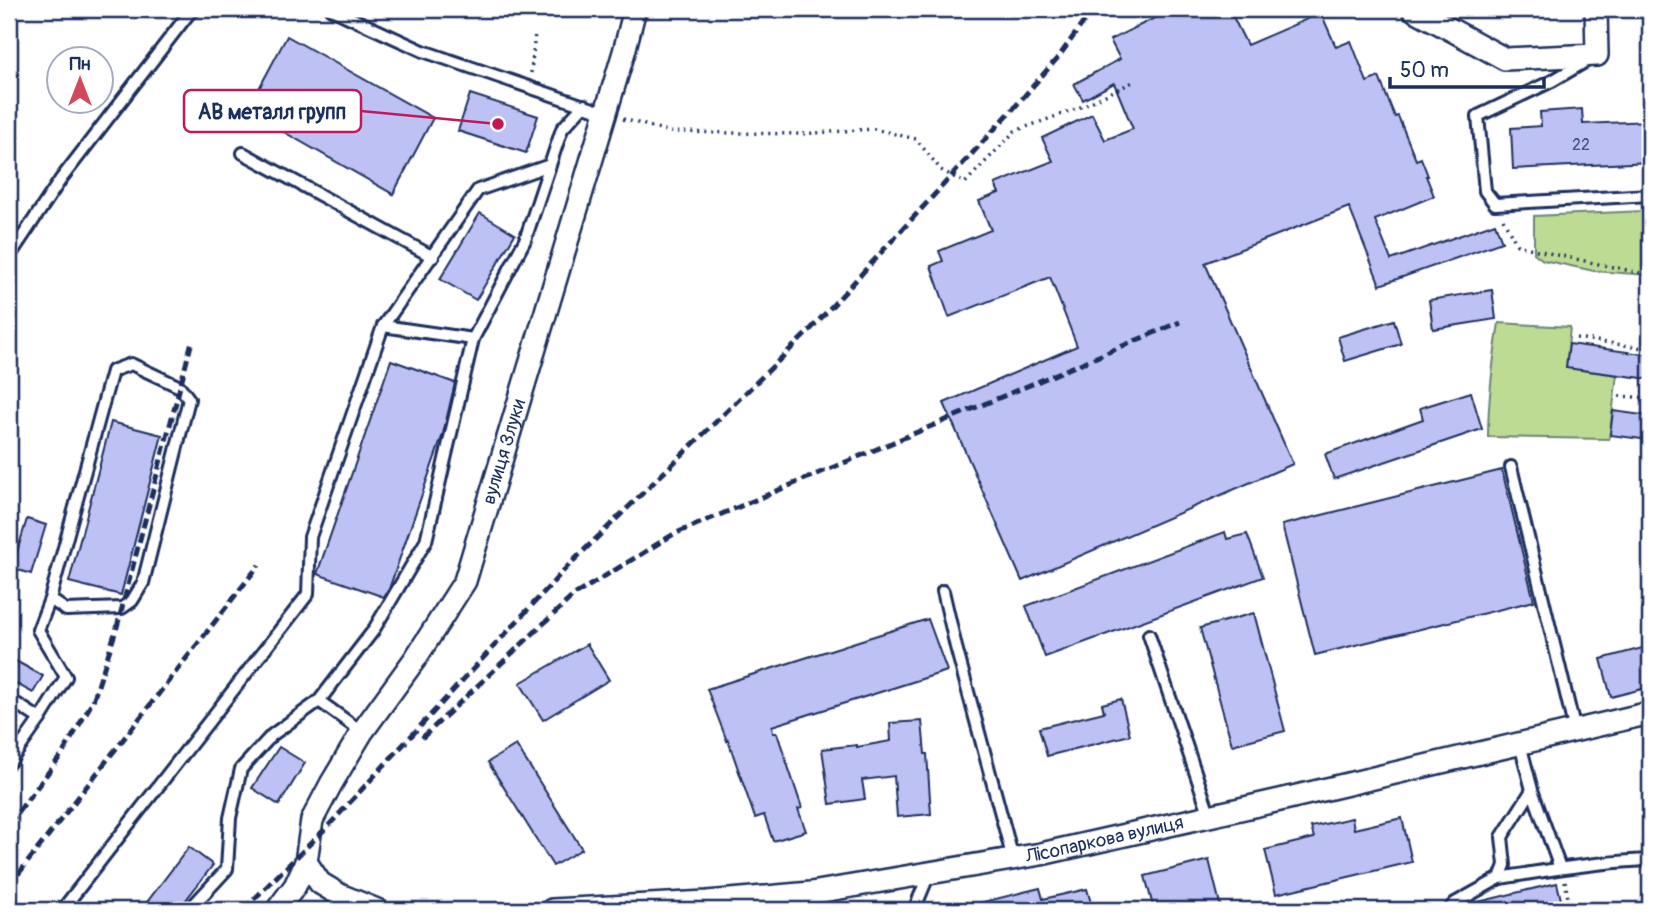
<svg xmlns="http://www.w3.org/2000/svg" width="1659" height="919" viewBox="0 0 1659 919" font-family="Pangolin,sans-serif">
  <rect width="100%" height="100%" fill="#fff"/>
  <filter id="ink" filterUnits="userSpaceOnUse"><feTurbulence type="fractalNoise" baseFrequency=".0143" numOctaves="2"/><feDisplacementMap in="SourceGraphic" scale="14" xChannelSelector="R" yChannelSelector="G"/><feConvolveMatrix kernelMatrix="1 2 1 2 8 2 1 2 1" color-interpolation-filters="sRGB"/></filter>
  <g filter="url(#ink)">
    <!-- green -->
    <g fill="#bddb93" stroke="#6c8578" stroke-width="2">
      <path d="M1644,211l4,64 -54,-4 -51,-11 -9,-7v-37z"/>
      <path d="M1499,323l71,4 -4,41 51,7 -8,64 -121,-2c0,-39 5,-76 11,-114z"/>
    </g>
    <!-- building -->
    <g fill="#bec1f3" stroke="#1b2f5e" stroke-width="2">
      <path d="M1173,9h56l18,36 74,-32 15,34 15,-6 16,41 12,-5 16,40 3,-1 18,44 5,-2 7,18h-2l8,20 -59,24 16,40 104,-37 7,19 -122,43 -31,-78 -144,56 88,201 -271,117 -78,-178 133,-57 -27,-69 -101,40 -18,-51 12,-5 -4,-10 52,-21 -12,-29 20,-8 -4,-9 58,-23 -11,-23 50,-24 13,26 28,-11 -19,-46 -31,17 -9,-16 46,-25 -10,-19z"/>
      <path d="M287,36l146,82 -40,76 -146,-83z"/>
      <path d="M470,94l68,22 -12,37 -68,-22z"/>
      <path d="M1582,109l1,15 67,-3v41l-137,7 -2,-41 30,-2 -1,-14z"/>
      <path d="M480,213l35,21 -39,66 -36,-21z"/>
      <path d="M1492,290l4,29 -63,10 -4,-29z"/>
      <path d="M1394,320l7,24 -56,17 -7,-24z"/>
      <path d="M1569,344l81,11v24l-84,-11z"/>
      <path d="M391,360l64,23 -12,51 -54,155 -5,8 -67,-23z"/>
      <path d="M1471,392l11,37 -148,50 -9,-25 98,-35 -3,-11z"/>
      <path d="M1613,411l37,5v24l-40,-5z"/>
      <path d="M111,422l51,13 -41,160 -52,-13z"/>
      <path d="M1502,470l32,131 -219,54 -33,-130z"/>
      <path d="M27,519l19,6 -15,49 -19,-6z"/>
      <path d="M1225,532l2,7 20,-5 16,43 -218,80 -19,-51z"/>
      <path d="M1254,613l31,118 -53,14 -32,-117z"/>
      <path d="M928,619l19,52 -175,55 1,7h4l25,75 -4,1 8,22 -33,10 -9,-26 -9,3 -27,-78 -1,1 -20,-52z"/>
      <path d="M587,644l22,36 -66,40 -23,-37z"/>
      <path d="M1650,646v41l-39,10 -10,-38z"/>
      <path d="M14,660l29,16 -10,17 -24,-13v-10z"/>
      <path d="M1121,699l9,36 -83,21 -8,-28 65,-16 -2,-8z"/>
      <path d="M922,721l3,33h2l4,60 -34,3 -3,-41 -32,4 3,19 -35,5 -8,-55 35,-4v2l34,-6 -1,-18z"/>
      <path d="M516,745l66,104 -29,17 -65,-104z"/>
      <path d="M279,747l26,16 -26,42 -27,-17z"/>
      <path d="M1352,818l2,11 48,-11 10,44 -136,32 -11,-44 49,-12 -3,-11z"/>
      <path d="M189,847l24,18 -35,45h-37z"/>
      <path d="M1209,860l12,48 -9,2h-58l-9,-34z"/>
      <path d="M1557,883l6,25 -9,2h-85v-6h1z"/>
      <path d="M1040,888l3,11 44,-10 6,21h-118v-6z"/>
    </g>
    <g fill="none" stroke-linecap="round" stroke-linejoin="round">
      <defs>
        <g id="lane">
          <path d="M331,9l92,42 182,62"/>
          <path d="M1588,60l-36,21 -74,35 7,75 10,13 155,-9"/>
          <path d="M243,153l190,104"/>
          <path d="M9,257l52,-78 129,-167 6,-3"/>
          <path d="M383,326l90,13"/>
          <path d="M1511,467l64,264"/>
          <path d="M943,591l13,56 57,212"/>
          <path d="M1149,635l61,181"/>
          <path d="M9,699l31,20 -31,44"/>
          <path d="M319,701l43,31"/>
          <path d="M40,719l26,-42 -28,-47 12,-31 62,-228 19,-7 49,23 9,12 -46,184 -11,18 -10,7 -56,2 -16,-11"/>
          <path d="M1532,790l28,78"/>
          <path d="M1500,878c49,-8 99,-16 148,-18l2,3"/>
          <path d="M62,910l246,-316 2,-57 73,-211 95,-136 72,-25"/>
          <path d="M189,910l38,-41 3,-51 11,-49 31,-34 47,-34 54,-70 53,-90 47,-202 52,-99 37,-111 22,-24"/>
          <path d="M914,910l15,-36"/>
          <path d="M1449,910l6,-7 45,-25 5,-13 -3,-28 30,-47 -12,-46"/>
        </g>
        <g id="street">
          <path d="M1413,9l92,50 92,-4 -1,-46"/>
          <path d="M277,910l18,-24 11,-24"/>
          <path id="s1" d="M377,910l-37,-15 -20,-12 -14,-21 6,-42 19,-36 31,-52 53,-73 50,-78 159,-529 11,-43"/>
          <path id="s2" d="M552,910l155,-8 104,-9 230,-39 239,-54 370,-87"/>
        </g>
      </defs>
      <!-- lane casing -->
      <use href="#lane" stroke="#1b2f5e" stroke-width="16"/>
      <!-- street casing -->
      <use href="#street" stroke="#1b2f5e" stroke-width="26"/>
      <!-- path -->
      <g stroke="#1b2f5e" stroke-width="3.5" stroke-dasharray="2 5" stroke-linecap="butt">
        <path d="M531,73l4,-40"/>
        <path d="M623,119l48,13 129,2 74,-5 42,10 25,31 24,13 50,-52 61,-22 59,-28"/>
        <path d="M1503,219l14,26 40,10 93,20"/>
        <path d="M1576,338l74,11"/>
        <path d="M1619,396l31,2"/>
        <path d="M1565,881l5,29"/>
      </g>
      <!-- lane -->
      <use href="#lane" stroke="#fff" stroke-width="10"/>
      <!-- street -->
      <use href="#street" stroke="#fff" stroke-width="21"/>
      <!-- rail -->
      <g stroke="#1b2f5e" stroke-width="5" stroke-dasharray="10 5" stroke-linecap="butt">
        <path d="M422,738l152,-143 100,-61 506,-212"/>
        <path d="M9,824l54,-71 30,-52 24,-74 75,-286"/>
        <path d="M9,886l250,-321"/>
        <path d="M243,910l87,-86 238,-258 242,-236 203,-221 47,-54 33,-46"/>
      </g>
    </g>
  </g>
  <g text-anchor="middle" dominant-baseline="central" stroke-width="5" stroke-linejoin="round" paint-order="stroke">
    <!-- number labels -->
    <g font-size="16" fill="#445483">
      <text x="1581" y="145">22</text>
    </g>
    <!-- street labels -->
    <g font-size="19" fill="#1b2f5e" stroke="#fff">
      <text stroke="none"><textPath href="#s1" startOffset="550">вулиця Злуки</textPath></text>
      <text stroke="none"><textPath href="#s2" startOffset="558">Лісопаркова вулиця</textPath></text>
    </g>
  </g>
  <!-- callouts -->
  <path fill="none" stroke="#c2185b" stroke-width="2.5" d="M498 124L361 111"/>
  <circle fill="#c2185b" stroke="#fff" stroke-width="2.5" cx="498" cy="124" r="7"/>
  <rect fill="#fff" stroke="#c2185b" stroke-width="2.5" x="184" y="90" width="177" height="42" rx="7"/>
  <g font-size="21" text-anchor="middle" font-weight="bold" fill="#1b2f5e">
    <text x="272" y="119">АВ металл групп</text>
  </g>
  <!-- margin -->
  <rect width="1659" height="919" fill="none" stroke="#fff" stroke-width="35"/>
  <rect x="18" y="18" width="1624" height="884" fill="none" stroke="#1b2f5e" stroke-width="2.5" filter="url(#ink)"/>
  <!-- north arrow -->
  <g transform="translate(80 80)"><circle r="33" fill="#ffffff" stroke="#a4acbf" stroke-width="2"/>
  <path d="M0-5L12 26L0 18L-12 26Z" fill="#d1495b"/>
  <text y="-10" font-size="19" font-weight="bold" text-anchor="middle" fill="#1b2f5e">Пн</text>
  </g>
  <!-- scale -->
  <path d="M1390 77v10h154v-10" fill="none" stroke="#1b2f5e" stroke-width="3.5"/>
  <text x="1400" y="77" font-size="21" fill="#1b2f5e" stroke="#ffffff" stroke-width="5" paint-order="stroke">50 m</text>
</svg>
